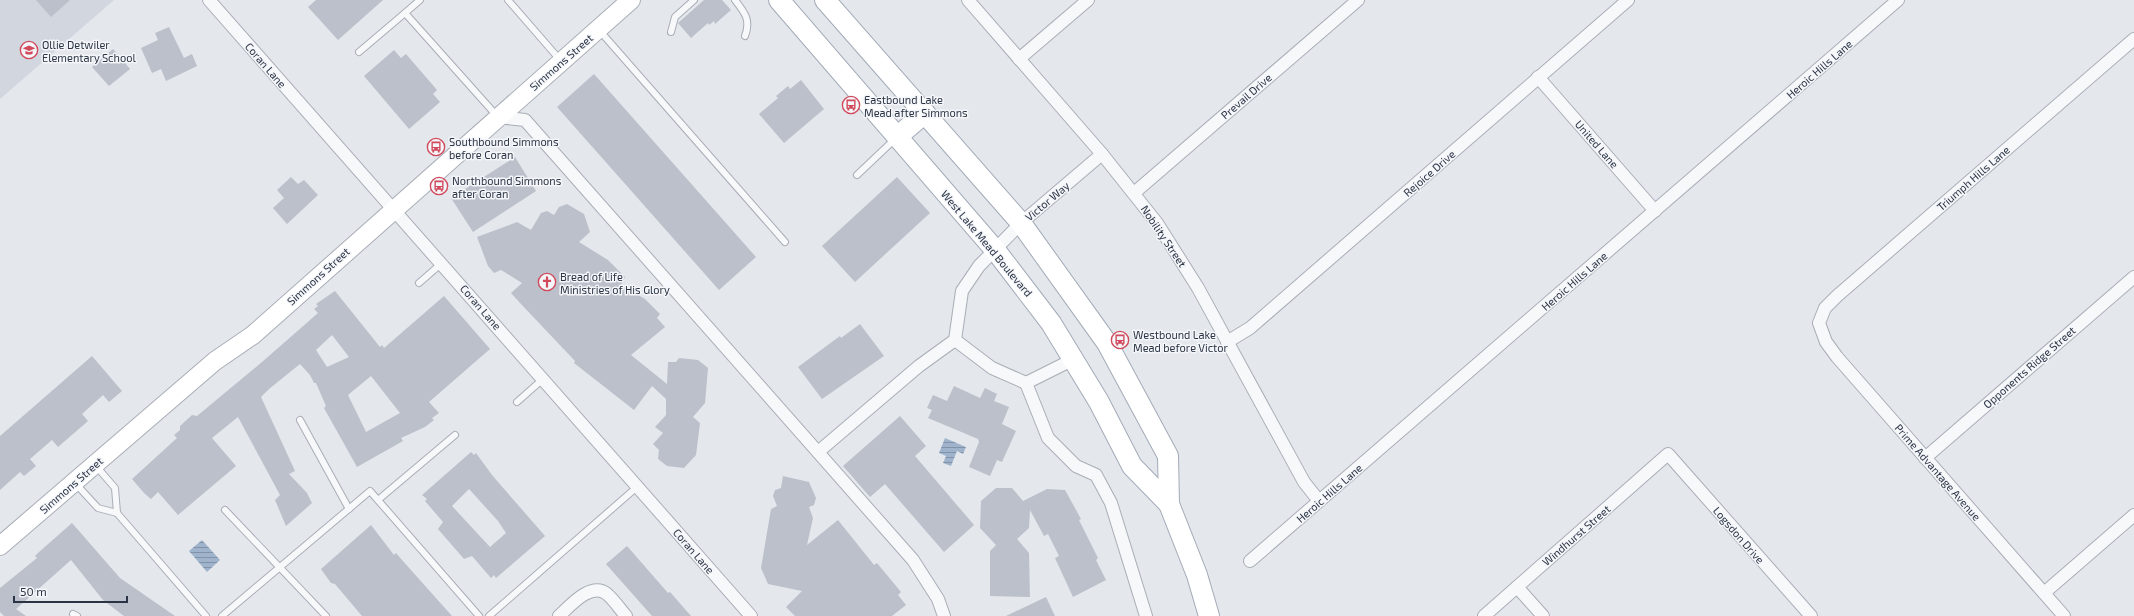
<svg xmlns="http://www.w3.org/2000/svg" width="2134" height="616" viewBox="0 0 2134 616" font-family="'Exo 2',sans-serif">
  <defs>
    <pattern id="water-rules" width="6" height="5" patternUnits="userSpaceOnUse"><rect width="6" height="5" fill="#9fb4cc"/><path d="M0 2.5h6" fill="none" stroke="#8293a7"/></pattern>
  </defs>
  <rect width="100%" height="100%" fill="#e4e7ec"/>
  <!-- built -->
  <path fill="#d2d6de" d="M0,0h114l-114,99z"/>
  <!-- water -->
  <g fill="url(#water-rules)">
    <path d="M945,438l21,9 -3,7 -6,-3 -6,15 -8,-3 3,-7 -7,-3z"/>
    <path d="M202,540l18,20 -13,12 -18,-21z"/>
  </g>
  <!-- building -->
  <g fill="#bbc0ca" fill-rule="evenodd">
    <path d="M36,0h34l-19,17z"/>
    <path d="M316,0h67l-45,40 -30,-33z"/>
    <path d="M704,0h18l9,10 -16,14 -1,-3 -5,4 -1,-2 -17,15 -13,-15z"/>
    <path d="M169,27l15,31 8,-4 5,12 -31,15 -5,-12 -9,4 -11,-25 17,-8 -3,-7z"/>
    <path d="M113,49l17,20 -21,17 -17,-19z"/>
    <path d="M394,50l7,8 5,-4 31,36 -4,4 7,8 -31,27 -45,-53z"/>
    <path d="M594,74l162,183 -37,33 -162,-183z"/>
    <path d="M801,80l23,29 -40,34 -25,-29 19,-16 -2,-2 12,-10 2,3z"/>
    <path d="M515,157l21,34 -63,41 -22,-34z"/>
    <path d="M291,177l7,7 6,-4 14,15 -31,29 -14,-16 11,-10 -7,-8z"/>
    <path d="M897,177l33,36 -75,69 -33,-36z"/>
    <path d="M567,204l17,10 6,18 -11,10 29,18 17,17 -4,8 24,14 15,15 -3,4 8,9 -34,28 36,29 1,-22h8l3,-4 19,2 10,8 -3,35 -12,14 7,6 -4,32 -12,13 -17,-2 -9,-7 1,-9 -6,-6 10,-11 -8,-6 11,-12v-16l-14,-13 -18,24 -60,-47 1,-2 -54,-57 -10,-11 11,-10 -21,-13 -7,3 -6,-7 -11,-29 40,-15 14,8 10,-17 6,-2 7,4 5,-8z"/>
    <path d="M335,291l45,56 2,-2 2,3 60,-52 46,53 -61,53 10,11 -7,5 2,2 -9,7 -24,11 2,3 -46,26 -33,-59 2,-2 -10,-23h-2l-4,-8 -10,-11 -31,25 -8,8 34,74 -6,3 18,19 5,10 -26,23 -11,-26 5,-5 -42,-78 -26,21 24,28 -58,49 -20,-23 -7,7 -7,-6 -12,-14 45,-41 -3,-3 6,-5v-4l12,-11 5,1 65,-54 56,-49 -4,-4 4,-3 -2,-2zM332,335l17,22 -22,10 -11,-17zM371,376l29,37 -34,19 -18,-37z"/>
    <path d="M860,324l24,32 -62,43 -24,-32 42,-31 1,2z"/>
    <path d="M92,356l30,35 -13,11 -6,-7 -21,19 6,7 -30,26 -6,-7 -22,19 6,7 -12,10 -4,-4 -20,18v-54z"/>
    <path d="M954,386l26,12 5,-10 12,6 -3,7 15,6 -7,17 14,7 -14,31 -5,-2 -7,16 -21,-9 10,-25 -1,-3 -50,-21 4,-8 -5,-2 6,-13 14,6z"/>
    <path d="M900,416l26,30 -11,10 59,69 -30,27 -59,-68 -15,13 -27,-31z"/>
    <path d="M471,452l3,3 2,-2 16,22 53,61 -49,42 -2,-3 -3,3 -19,-22 -8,3 -26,-30 5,-7 -18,-21 2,-2 -5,-4zM469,489l29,32 8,12 -16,14 -38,-41z"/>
    <path d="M783,476l26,6 7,16 -2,7 -5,2 4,11 -6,27 31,-25 36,45 3,-2 24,29 -3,3 8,10 -14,11h-97l-9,-9 16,-16 -34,-7 -7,-16 10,-59 6,-3 -4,-10 2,-6 6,-2z"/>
    <path d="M996,488h16l11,13 24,-12 18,1 16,29 -2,1 19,38 -2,2 10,20 -33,17 -18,-39 4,-2 -11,-22 -4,2 -14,-26 -1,18 -12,11 12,14 1,44 -40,-1v-45l6,-6 -16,-17 1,-27z"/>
    <path d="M72,523l48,55 55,38h-51l-21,-16 -32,-40 -55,49 10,7h-22l-4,-4v-24l37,-30 -2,-2 4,-4z"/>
    <path d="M371,525l23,30 2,-2 6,7 50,56h-90l-27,-32 -4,-1 -10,-14z"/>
    <path d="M627,546l41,47 2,-1 21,24h-39l-46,-52z"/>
    <path d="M1046,597l9,19h-49z"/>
  </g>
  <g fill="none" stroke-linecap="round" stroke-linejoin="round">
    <defs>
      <g id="lane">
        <path d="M420,0l-15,13 92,103"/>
        <path d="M508,0l53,61"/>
        <path d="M735,0c10,13 16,20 10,36"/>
        <path d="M599,30l186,212"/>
        <path d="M671,32l4,-15 19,-17"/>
        <path d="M359,52l46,-39"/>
        <path d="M857,175l38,-36"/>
        <path d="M419,283l23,-20"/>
        <path d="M517,402l26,-23"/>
        <path d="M300,420l49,89"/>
        <path d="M96,466l19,22 2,25"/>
        <path d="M75,483l23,25 19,5 89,103"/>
        <path d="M378,500l77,-65"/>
        <path d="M225,510l101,106"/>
        <path d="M73,614l4,2"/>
        <path d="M222,616l148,-125 109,125"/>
        <path d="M489,616l148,-129"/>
      </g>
      <g id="street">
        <path d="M209,0l542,616"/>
        <path d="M968,0l134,154 55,69 41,65 106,194 15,19"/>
        <path d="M1019,59l69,-59"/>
        <path d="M1538,77l117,134"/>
        <path d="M498,117l27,3 388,440 25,39 6,17"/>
        <path d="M1134,193l224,-193"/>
        <path d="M955,340l37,28 34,15"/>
        <path d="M1227,342l23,-14 378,-328"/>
        <path d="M1074,359l-48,24 22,55 28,28 20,9 15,28 35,113"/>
        <path d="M818,452l101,-86 36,-26 7,-49 17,-25 42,-43 81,-69"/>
        <path d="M1925,458l209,-181"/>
        <path d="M1250,561l648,-561"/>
        <path d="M1517,587l26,29"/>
        <path d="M2044,593l90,-78"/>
        <path d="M559,616c11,-10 32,-35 48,-22 7,6 13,15 19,22"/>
        <path d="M1484,616l184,-162 143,162"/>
        <path d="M2064,616l-227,-259 -11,-15 -7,-19 6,-15 12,-12 297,-257"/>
      </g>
      <path id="secondary" d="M0,546l215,-185 38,-26 378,-335"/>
      <g id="primary">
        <path d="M779,0l217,251 55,72 48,79 33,64 37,38"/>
        <path d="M825,0l196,223 86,120 61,113 1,48 28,71 12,41"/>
        <path d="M897,137l28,-24"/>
      </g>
    </defs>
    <!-- lane casing -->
    <use href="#lane" stroke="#a9aeb7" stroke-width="8"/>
    <!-- street casing -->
    <use href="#street" stroke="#a9aeb7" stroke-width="14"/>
    <!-- secondary casing -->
    <use href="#secondary" stroke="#a9aeb7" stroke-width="20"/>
    <!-- primary casing -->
    <use href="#primary" stroke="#a3abb8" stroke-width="22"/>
    <!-- lane -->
    <use href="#lane" stroke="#f7f8fa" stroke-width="6"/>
    <!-- street -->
    <use href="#street" stroke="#f7f8fa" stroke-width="12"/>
    <!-- secondary -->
    <use href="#secondary" stroke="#fff" stroke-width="18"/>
    <!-- primary -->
    <use href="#primary" stroke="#fff" stroke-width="20"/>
  </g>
  <!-- icons -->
  <defs>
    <symbol id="school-ring" viewBox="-11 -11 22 22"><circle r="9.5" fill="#f4f6f9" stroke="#d1495b" stroke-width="1.5"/><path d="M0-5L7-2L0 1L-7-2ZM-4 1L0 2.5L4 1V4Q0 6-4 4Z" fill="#d1495b"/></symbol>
    <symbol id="bus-ring" viewBox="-11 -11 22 22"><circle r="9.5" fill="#f4f6f9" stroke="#d1495b" stroke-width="1.5"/><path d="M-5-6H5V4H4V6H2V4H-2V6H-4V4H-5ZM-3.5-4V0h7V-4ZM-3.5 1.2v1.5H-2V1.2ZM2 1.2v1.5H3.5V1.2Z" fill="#d1495b"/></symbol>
    <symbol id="church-ring" viewBox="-11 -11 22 22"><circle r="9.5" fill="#f4f6f9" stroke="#d1495b" stroke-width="1.5"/><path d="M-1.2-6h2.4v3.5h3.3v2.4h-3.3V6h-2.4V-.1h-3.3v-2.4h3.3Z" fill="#d1495b"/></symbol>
  </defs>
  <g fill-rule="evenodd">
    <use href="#school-ring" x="19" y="40" width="20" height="20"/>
    <use href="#bus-ring" x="841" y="95" width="20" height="20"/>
    <use href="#bus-ring" x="426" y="137" width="20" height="20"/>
    <use href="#bus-ring" x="429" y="176" width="20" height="20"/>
    <use href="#church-ring" x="537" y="272" width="20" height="20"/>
    <use href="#bus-ring" x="1110" y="330" width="20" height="20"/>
  </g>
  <g text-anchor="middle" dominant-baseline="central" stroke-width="3" stroke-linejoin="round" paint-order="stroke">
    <!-- poi labels -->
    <g font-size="11" fill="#2b3445" stroke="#f4f6f9" text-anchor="start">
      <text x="42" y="44">Ollie Detwiler<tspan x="42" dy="13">Elementary School</tspan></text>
      <text x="864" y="99">Eastbound Lake<tspan x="864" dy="13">Mead after Simmons</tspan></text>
      <text x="449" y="141">Southbound Simmons<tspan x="449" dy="13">before Coran</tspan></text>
      <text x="452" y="180">Northbound Simmons<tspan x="452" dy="13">after Coran</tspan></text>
      <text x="560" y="276">Bread of Life<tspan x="560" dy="13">Ministries of His Glory</tspan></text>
      <text x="1133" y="334">Westbound Lake<tspan x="1133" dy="13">Mead before Victor</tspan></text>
    </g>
    <!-- street labels -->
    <g font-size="11" fill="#2b3445" stroke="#f4f6f9">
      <text transform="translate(561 62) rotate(-41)">Simmons Street</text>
      <text transform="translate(266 65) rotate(49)">Coran Lane</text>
      <text transform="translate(1819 69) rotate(-41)">Heroic Hills Lane</text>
      <text transform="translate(1246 96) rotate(-41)">Prevail Drive</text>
      <text transform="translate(1597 144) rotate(49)">United Lane</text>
      <text transform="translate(1429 173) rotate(-41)">Rejoice Drive</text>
      <text transform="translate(1973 178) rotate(-41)">Triumph Hills Lane</text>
      <text transform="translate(1047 201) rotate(-40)">Victor Way</text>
      <text transform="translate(1164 236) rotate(56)">Nobility Street</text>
      <text transform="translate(987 243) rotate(50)">West Lake Mead Boulevard</text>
      <text transform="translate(318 276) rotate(-42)">Simmons Street</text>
      <text transform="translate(1574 281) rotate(-41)">Heroic Hills Lane</text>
      <text transform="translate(481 307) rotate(49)">Coran Lane</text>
      <text transform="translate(2029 367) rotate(-41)">Opponents Ridge Street</text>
      <text transform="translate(1938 472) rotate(49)">Prime Advantage Avenue</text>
      <text transform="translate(71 485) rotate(-41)">Simmons Street</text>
      <text transform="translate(1329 493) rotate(-41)">Heroic Hills Lane</text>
      <text transform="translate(1576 535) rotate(-41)">Windhurst Street</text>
      <text transform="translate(1739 535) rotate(49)">Logsdon Drive</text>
      <text transform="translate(694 551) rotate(49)">Coran Lane</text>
    </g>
  </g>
  <!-- scale -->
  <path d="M14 596v6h113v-6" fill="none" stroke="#2b3445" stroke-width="2"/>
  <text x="20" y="596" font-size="12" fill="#2b3445" stroke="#f4f6f9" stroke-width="3" paint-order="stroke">50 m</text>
</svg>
